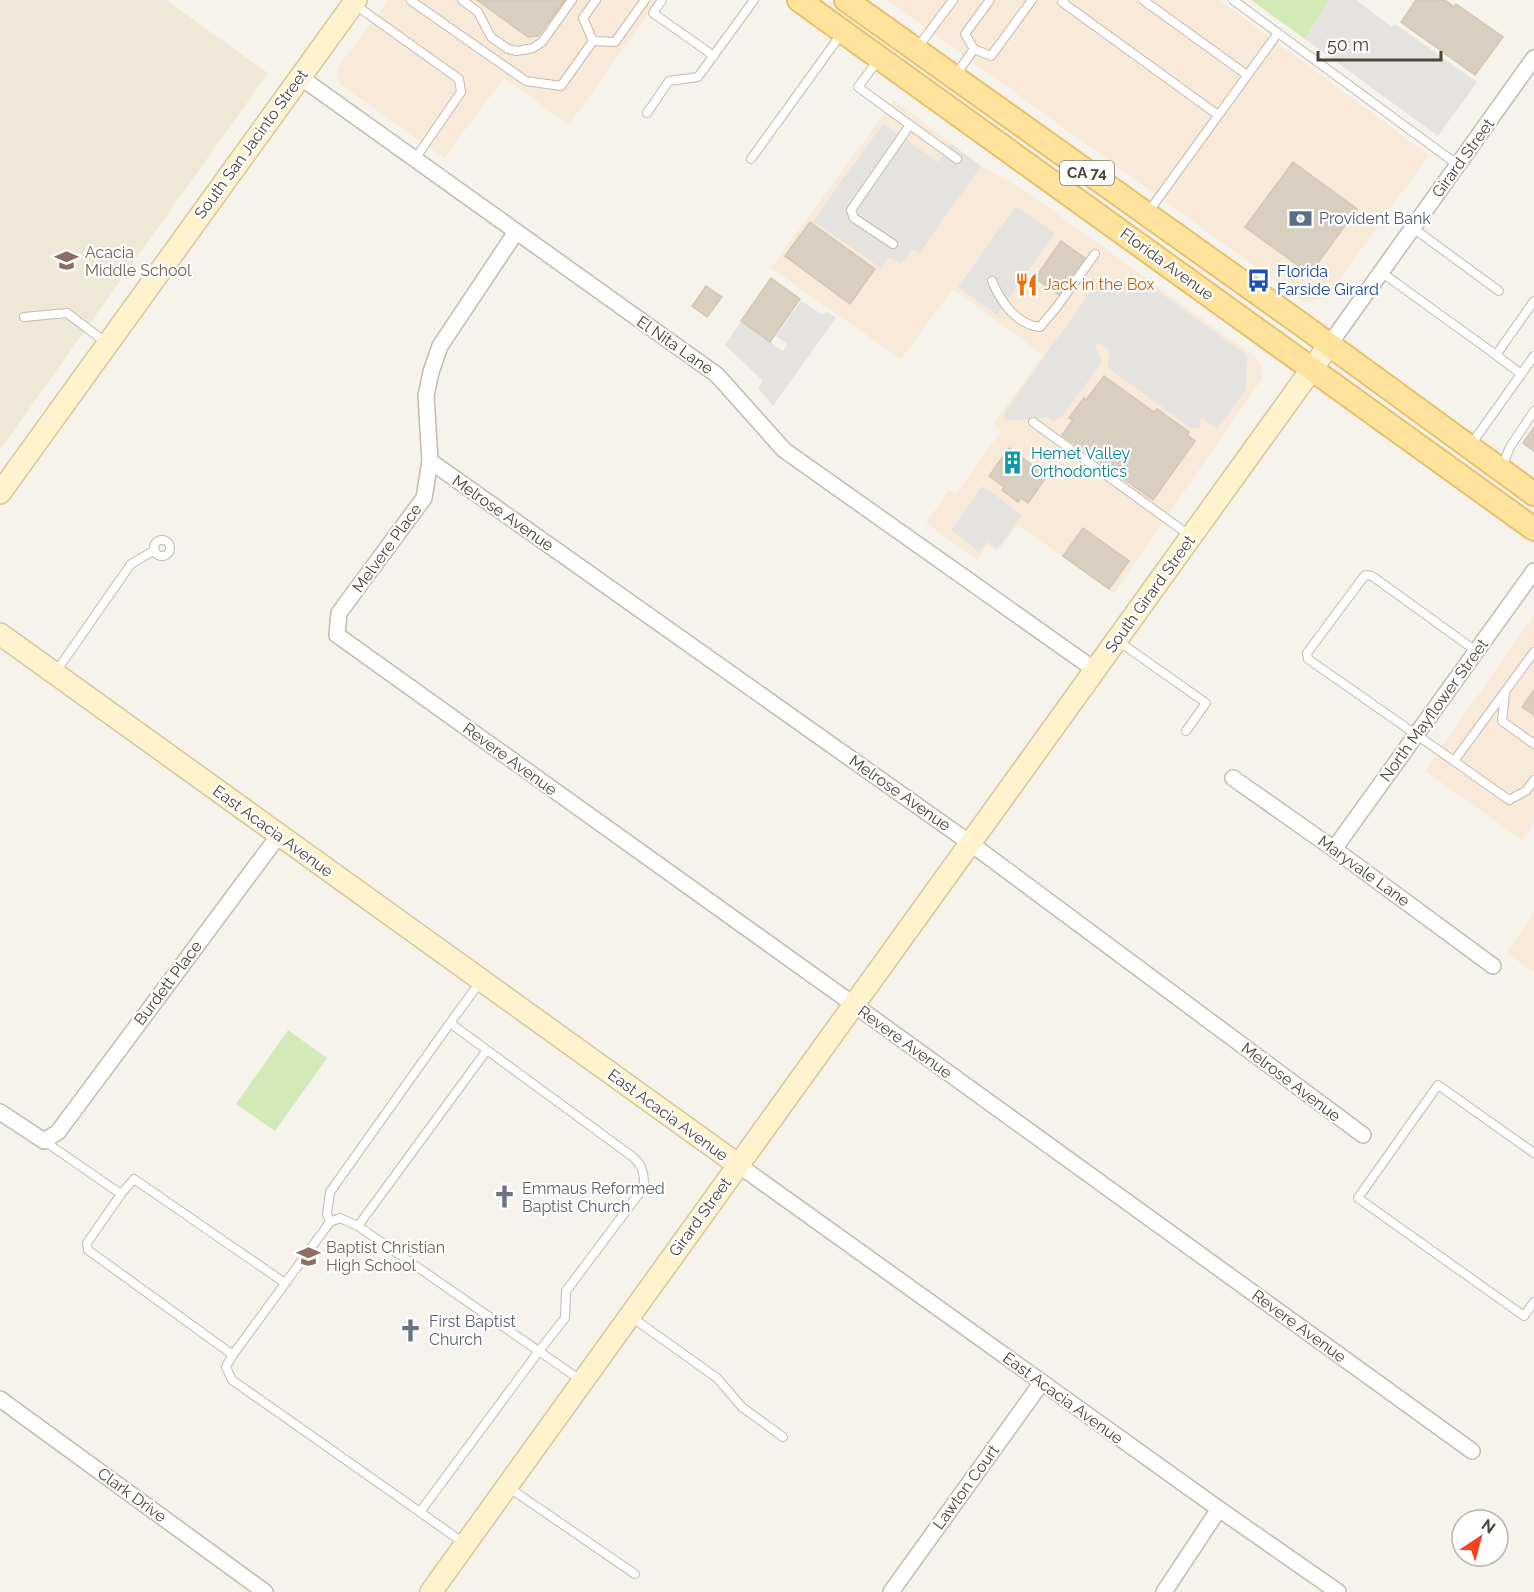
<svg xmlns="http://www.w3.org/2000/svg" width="1534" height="1592" viewBox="0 0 1534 1592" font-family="Raleway,sans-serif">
  <rect width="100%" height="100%" fill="#f6f3ec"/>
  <!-- commercial -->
  <g fill="#f7ead8">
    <path d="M389,0h269l-89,125 -65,-47 -60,80 -104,-74 -4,-7 2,-10z"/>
    <path d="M887,0h332l210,155 -102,142 -23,5z"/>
    <path d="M894,100l87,66 43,24 230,166 8,10v13l-148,214 -96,-68 -21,27 -9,-7 -11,15 -51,-37 23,-33 7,4 45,-63 -8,-7 50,-69 -90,-66 -52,70 -130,-91z"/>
    <path d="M1534,615v208l-12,17 -97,-69z"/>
    <path d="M1534,913v59l-28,-19z"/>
  </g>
  <!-- education -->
  <path fill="#efe8d6" d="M0,0h166l102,73 -268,377z"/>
  <!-- green -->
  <g fill="#d2eab5">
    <path d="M1251,0h78l-24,39z"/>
    <path d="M288,1030l39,28 -52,73 -39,-27z"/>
  </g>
  <!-- parking -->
  <g fill="#e5e3e0">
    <path d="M1329,0h27l36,27 3,-3 82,58 -39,54 -133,-97z"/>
    <path d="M883,124l55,38 13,-18 30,22 -62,87 -6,-4 -12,15 -12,-7 -8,11 -68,-47z"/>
    <path d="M1016,206l39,27 -58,82 -39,-28z"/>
    <path d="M1100,278l18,2 40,11 89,64 -1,34 -29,40 -16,-12 -1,12 -9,-1 -83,-60 1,-18 -10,-7 -4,2 7,17 -41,56 -8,3 -5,-4 -44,4 1,-9z"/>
    <path d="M801,301l21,13 6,-2 8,6 -63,88 -15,-18 5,-7 -38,-36 16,-24 42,30 4,-7 -11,-8z"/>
    <path d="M983,486l39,29 -25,34 -10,-7 -8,10 -28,-22z"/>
  </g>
  <!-- building -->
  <g fill="#d8cfc1" stroke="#d3c7b4" stroke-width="1.5">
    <path d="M477,0h88l-27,36 -10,1z"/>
    <path d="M1416,0h29l9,7 2,-3 47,33 -28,38 -74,-53z"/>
    <path d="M1293,162l64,47 -47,65 -65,-47z"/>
    <path d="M810,222l65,47 -25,35 -65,-48z"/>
    <path d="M1061,241l28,20 -26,37 -28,-20z"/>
    <path d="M771,278l29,21 -30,43 -29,-21z"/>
    <path d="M706,286l16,11 -15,20 -15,-11z"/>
    <path d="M1104,376l50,36 3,-3 32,23 -2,3 8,6 -42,59 -91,-65 11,-15 -4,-2 15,-20 2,2z"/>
    <path d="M1534,427v24l-11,-8z"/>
    <path d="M1009,448l38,28 -19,27 -7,-5 -3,4 -16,-12 2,-3 -15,-11z"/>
    <path d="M1083,528l46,33 -20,28 -46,-33z"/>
    <path d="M1534,690v25l-12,-8z"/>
  </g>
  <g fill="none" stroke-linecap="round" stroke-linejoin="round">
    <defs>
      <g id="lane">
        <path d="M410,0l116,81 35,5 32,-45"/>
        <path d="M462,0l16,12 13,25 17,12 9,2 16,-3 9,-6 30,-42"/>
        <path d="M662,0l-9,13 61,43"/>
        <path d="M1064,0l-2,2 156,113"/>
        <path d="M1143,0l104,75"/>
        <path d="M1233,0l225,165"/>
        <path d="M354,4l105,75 2,13 -46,67"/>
        <path d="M593,41l22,1 30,-42"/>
        <path d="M593,41l-10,-23 13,-18"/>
        <path d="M918,47l35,-47"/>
        <path d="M974,49l17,7 41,-56"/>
        <path d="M879,59l-21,28 52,38 -59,85 3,8 39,26"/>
        <path d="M955,76l19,-27 -9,-15 25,-34"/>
        <path d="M647,113l22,-32 29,-4 56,-77"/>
        <path d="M910,125l47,34"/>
        <path d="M751,159l91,-126"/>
        <path d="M1149,211l129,-178"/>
        <path d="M1413,228l86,63"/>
        <path d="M1381,272l115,83 38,-54"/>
        <path d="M992,281c8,19 24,44 48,46l16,-19 39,-54"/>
        <path d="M24,317l43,-4 40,30"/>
        <path d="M1496,355l25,19"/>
        <path d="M1033,422l156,113"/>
        <path d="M1470,446l64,-90"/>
        <path d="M1502,466l8,-19 24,-36"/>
        <circle cx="162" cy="548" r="8"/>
        <path d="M1118,641l88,62 -20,28"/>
        <path d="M1534,652l-80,109 55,39 17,-9 8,-11"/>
        <path d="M55,673l76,-109 24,-14"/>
        <path d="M1505,693l-3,28 32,23"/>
        <path d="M1454,761l-146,-102 -1,-6 58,-78 7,1 104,75"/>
        <path d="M450,1023l31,-42"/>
        <path d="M44,1141l77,53 13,-15 151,104"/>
        <path d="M1534,1153l-96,-68 -80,113 166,118 10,-14"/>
        <path d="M121,1194l-34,49 1,7 145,105"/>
        <path d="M330,1222l-3,-8 3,-22 120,-169 183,134c10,9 11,16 11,30l-78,104 -1,27 -26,33 -119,161"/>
        <path d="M358,1226l129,-176"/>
        <path d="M630,1316l87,62 25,29 41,30"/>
        <path d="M508,1487l127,87"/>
        <path d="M464,1543l-232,-163 -6,-13 6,-11 98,-134 10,-4 18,8 224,155"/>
      </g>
      <g id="street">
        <path d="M300,77l417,298 67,75 311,220"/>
        <path d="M516,232l-76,114 -9,26 -5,24 4,65 -6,37 -85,115 -2,22 516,369 619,447"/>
        <path d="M1329,345l205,-287"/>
        <path d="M430,461l540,382 393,292"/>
        <path d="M1233,778l101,71 159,117"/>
        <path d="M1334,849l200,-278"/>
        <path d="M0,1112l44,29 14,-9 221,-297"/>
        <path d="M737,1164l482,345 119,83"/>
        <path d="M0,1399l265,193"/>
        <path d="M891,1592l151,-210"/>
        <path d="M1164,1592l55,-83"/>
      </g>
      <g id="secondary">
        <path d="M0,493l356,-493"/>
        <path d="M0,634l737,530"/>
        <path d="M431,1592l898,-1247"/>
      </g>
      <g id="primary">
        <path d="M799,0l735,529"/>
        <path d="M846,0l455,324 233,170"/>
      </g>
    </defs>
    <!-- lane casing -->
    <use href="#lane" stroke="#c2bbae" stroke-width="10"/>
    <!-- street casing -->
    <use href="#street" stroke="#c2bbae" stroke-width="18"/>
    <!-- secondary casing -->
    <use href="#secondary" stroke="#d6c79b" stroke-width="24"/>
    <!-- primary casing -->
    <use href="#primary" stroke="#e6c16a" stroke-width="26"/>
    <!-- lane -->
    <use href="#lane" stroke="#fff" stroke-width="8"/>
    <!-- street -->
    <use href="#street" stroke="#fff" stroke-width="15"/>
    <!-- secondary -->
    <use href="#secondary" stroke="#fff3cd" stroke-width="21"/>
    <!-- primary -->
    <use href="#primary" stroke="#ffe39c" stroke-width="22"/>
  </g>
  <!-- icons -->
  <defs>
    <symbol id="bank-bare" viewBox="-9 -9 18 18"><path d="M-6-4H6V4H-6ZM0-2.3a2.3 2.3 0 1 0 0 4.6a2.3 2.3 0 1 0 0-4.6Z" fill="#5c6f8a" stroke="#fff" stroke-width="2.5" paint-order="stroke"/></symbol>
    <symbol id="school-bare" viewBox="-9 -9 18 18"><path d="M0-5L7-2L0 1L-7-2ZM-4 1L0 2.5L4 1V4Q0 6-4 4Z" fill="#8d6e63" stroke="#fff" stroke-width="2.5" paint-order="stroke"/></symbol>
    <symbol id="bus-bare" viewBox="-9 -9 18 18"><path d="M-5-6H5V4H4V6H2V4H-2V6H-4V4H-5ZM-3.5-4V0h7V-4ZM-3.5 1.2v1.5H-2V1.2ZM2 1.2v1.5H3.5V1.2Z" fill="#1a4fb4" stroke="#fff" stroke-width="2.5" paint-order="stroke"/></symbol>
    <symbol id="restaurant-bare" viewBox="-9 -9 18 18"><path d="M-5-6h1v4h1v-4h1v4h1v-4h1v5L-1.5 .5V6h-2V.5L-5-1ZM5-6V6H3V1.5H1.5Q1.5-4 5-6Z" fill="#e8710a" stroke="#fff" stroke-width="2.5" paint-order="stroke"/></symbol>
    <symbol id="building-bare" viewBox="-9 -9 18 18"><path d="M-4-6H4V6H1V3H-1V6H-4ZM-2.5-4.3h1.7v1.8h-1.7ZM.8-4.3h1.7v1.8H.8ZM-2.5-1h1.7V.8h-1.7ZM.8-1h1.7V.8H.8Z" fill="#0f9aa8" stroke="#fff" stroke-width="2.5" paint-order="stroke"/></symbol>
    <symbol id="church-bare" viewBox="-9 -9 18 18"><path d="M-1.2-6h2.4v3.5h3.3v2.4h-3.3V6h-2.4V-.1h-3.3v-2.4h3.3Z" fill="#6b7280" stroke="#fff" stroke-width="2.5" paint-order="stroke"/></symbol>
  </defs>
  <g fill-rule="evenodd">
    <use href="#bank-bare" x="1284" y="202" width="33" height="33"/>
    <use href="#school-bare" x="50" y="244" width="33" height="33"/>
    <use href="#bus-bare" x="1242" y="264" width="33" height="33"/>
    <use href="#restaurant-bare" x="1010" y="268" width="33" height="33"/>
    <use href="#building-bare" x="996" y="446" width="33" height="33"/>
    <use href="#church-bare" x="488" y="1180" width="33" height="33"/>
    <use href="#school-bare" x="292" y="1240" width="33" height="33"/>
    <use href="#church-bare" x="394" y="1314" width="33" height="33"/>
  </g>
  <g text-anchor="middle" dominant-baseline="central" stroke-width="4.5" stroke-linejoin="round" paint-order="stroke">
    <!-- shield labels -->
    <rect fill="#fff" stroke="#817c74" stroke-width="1.5" x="1060" y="161" width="54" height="24" rx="4.5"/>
    <g font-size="15" font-weight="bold" fill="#4b4439">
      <text x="1087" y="173">CA 74</text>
    </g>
    <!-- street labels -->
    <g font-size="16" fill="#4b4439" stroke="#fff">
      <text transform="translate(251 144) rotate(-54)">South San Jacinto Street</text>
      <text transform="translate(1463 158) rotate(-54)">Girard Street</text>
      <text transform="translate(1167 264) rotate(36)">Florida Avenue</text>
      <text transform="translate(675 345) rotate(35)">El Nita Lane</text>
      <text transform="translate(503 513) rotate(35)">Melrose Avenue</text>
      <text transform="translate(387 548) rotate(-54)">Melvere Place</text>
      <text transform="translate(1150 594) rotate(-54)">South Girard Street</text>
      <text transform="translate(1434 710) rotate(-54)">North Mayflower Street</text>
      <text transform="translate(510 759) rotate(36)">Revere Avenue</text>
      <text transform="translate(900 793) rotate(35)">Melrose Avenue</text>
      <text transform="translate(273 831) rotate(36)">East Acacia Avenue</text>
      <text transform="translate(1364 871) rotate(36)">Maryvale Lane</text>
      <text transform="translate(168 983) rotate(-53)">Burdett Place</text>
      <text transform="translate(905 1042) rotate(36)">Revere Avenue</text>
      <text transform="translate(1291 1082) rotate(37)">Melrose Avenue</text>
      <text transform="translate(668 1115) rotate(36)">East Acacia Avenue</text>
      <text transform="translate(700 1217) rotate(-54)">Girard Street</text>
      <text transform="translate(1299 1326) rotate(36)">Revere Avenue</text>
      <text transform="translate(1063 1398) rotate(36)">East Acacia Avenue</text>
      <text transform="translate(966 1487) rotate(-54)">Lawton Court</text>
      <text transform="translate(132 1495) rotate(36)">Clark Drive</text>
    </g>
    <!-- service labels -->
    <g font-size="16" fill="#4e5e75" stroke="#fff" text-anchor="start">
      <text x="1319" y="218">Provident Bank</text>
    </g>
    <!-- education labels -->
    <g font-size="16" fill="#785e54" stroke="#fff" text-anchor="start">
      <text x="85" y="252">Acacia<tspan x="85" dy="18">Middle School</tspan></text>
      <text x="326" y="1247">Baptist Christian<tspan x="326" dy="18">High School</tspan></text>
    </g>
    <!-- transit labels -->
    <g font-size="16" fill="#164399" stroke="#fff" text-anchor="start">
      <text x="1277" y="271">Florida<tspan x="1277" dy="18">Farside Girard</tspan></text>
    </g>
    <!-- food labels -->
    <g font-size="16" fill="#c56008" stroke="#fff" text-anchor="start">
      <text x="1044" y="284">Jack in the Box</text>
    </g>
    <!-- culture labels -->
    <g font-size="16" fill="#0d838f" stroke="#fff" text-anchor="start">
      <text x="1031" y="453">Hemet Valley<tspan x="1031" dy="18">Orthodontics</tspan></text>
    </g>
    <!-- worship labels -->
    <g font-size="16" fill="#5b616d" stroke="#fff" text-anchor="start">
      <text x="522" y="1188">Emmaus Reformed<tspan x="522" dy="18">Baptist Church</tspan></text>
      <text x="429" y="1321">First Baptist<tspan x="429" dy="18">Church</tspan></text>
    </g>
  </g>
  <!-- north arrow -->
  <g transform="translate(1480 1538) rotate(36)"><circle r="28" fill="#ffffff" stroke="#b7b4b0" stroke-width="1.5"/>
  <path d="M0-4.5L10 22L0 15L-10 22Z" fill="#fc3f1d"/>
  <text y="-9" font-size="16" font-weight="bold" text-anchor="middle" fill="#4b4439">N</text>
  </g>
  <!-- scale -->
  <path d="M1318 51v9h123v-9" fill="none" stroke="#4b4439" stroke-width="3"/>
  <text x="1327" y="51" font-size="18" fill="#4b4439" stroke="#ffffff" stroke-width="4.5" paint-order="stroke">50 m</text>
</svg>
